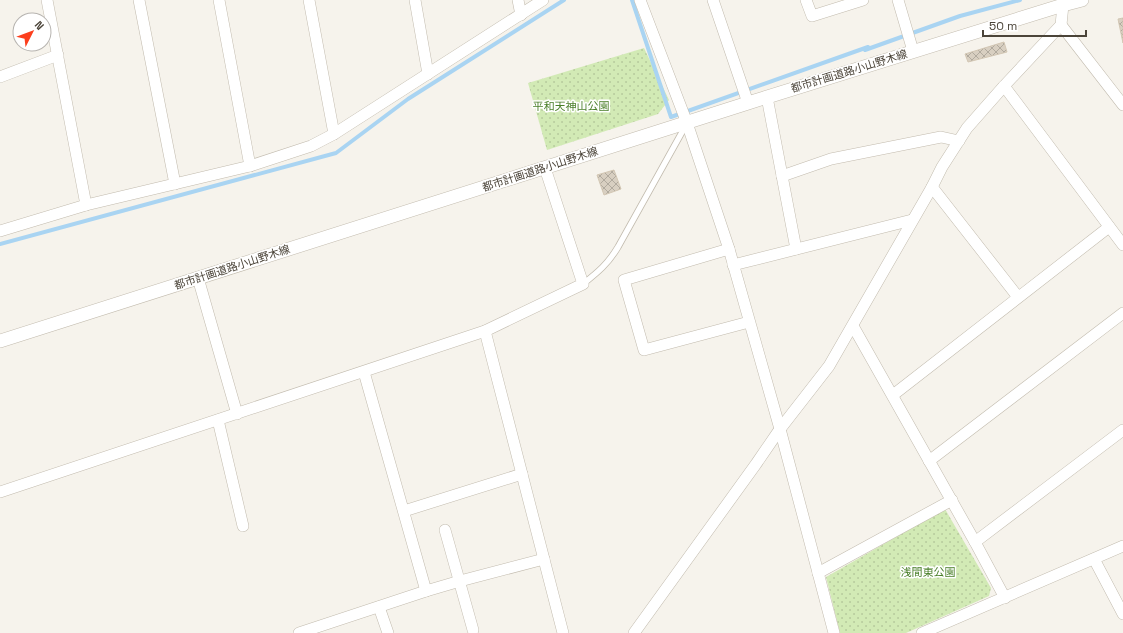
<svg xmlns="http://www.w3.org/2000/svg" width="1123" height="633" viewBox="0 0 1123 633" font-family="'Space Grotesk','Noto Sans JP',sans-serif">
  <defs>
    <pattern id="grass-dots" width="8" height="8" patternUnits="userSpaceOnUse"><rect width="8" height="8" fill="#d2eab5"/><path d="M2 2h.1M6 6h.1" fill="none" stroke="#b6ca9c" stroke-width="1.8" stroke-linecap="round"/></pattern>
    <pattern id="building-cross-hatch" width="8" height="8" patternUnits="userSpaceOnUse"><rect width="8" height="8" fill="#d8cfc1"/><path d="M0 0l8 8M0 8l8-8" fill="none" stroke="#b1aa9e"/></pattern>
  </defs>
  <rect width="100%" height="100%" fill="#f6f3ec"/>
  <!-- grass -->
  <g fill="url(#grass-dots)">
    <path d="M644,48l25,52 -11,14 -111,36 -19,-67z"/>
    <path d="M945,509l46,79 -2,8 -83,37h-66l-14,-56z"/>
  </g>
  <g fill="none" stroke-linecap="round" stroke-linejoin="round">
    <!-- stream -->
    <g stroke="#a9d4f2" stroke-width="4">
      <path d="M632,0l39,117 197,-70 -3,3 95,-34 60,-16"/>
      <path d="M0,244l336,-91 72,-54 156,-99"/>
    </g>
  </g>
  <!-- building -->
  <g fill="url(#building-cross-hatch)" stroke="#d3c7b4">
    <path d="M1123,18v25l-5,-24z"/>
    <path d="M1004,42l3,10 -39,10 -3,-8z"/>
    <path d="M614,170l7,19 -17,6 -7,-20z"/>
  </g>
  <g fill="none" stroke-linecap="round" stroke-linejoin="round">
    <defs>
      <path id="service" d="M583,284c15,-12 25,-20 35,-37l68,-122"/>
      <g id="minor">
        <path d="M47,0l39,205"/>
        <path d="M139,0l36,184"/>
        <path d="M219,0l31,166"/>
        <path d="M309,0l25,134"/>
        <path d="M415,0l13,74"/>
        <path d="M518,0l3,15"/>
        <path d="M640,0l47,123 42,126 51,180 54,204"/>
        <path d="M713,0l35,103"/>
        <path d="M806,0l6,16 51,-16"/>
        <path d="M898,0l15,51"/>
        <path d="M1061,25l62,80"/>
        <path d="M0,77l58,-22"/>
        <path d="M1004,86l119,159"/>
        <path d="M767,97l29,152"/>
        <path d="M782,176l49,-17 110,-22 18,4"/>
        <path d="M932,187l86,110"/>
        <path d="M0,231l86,-26 164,-39 61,-20 23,-12 209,-134"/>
        <path d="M729,249l-105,31 20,70 105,-28"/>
        <path d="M733,265l179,-45"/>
        <path d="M198,278l39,136"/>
        <path d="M853,326l122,216 30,56"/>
        <path d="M485,331l78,302"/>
        <path d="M364,372l62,219"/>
        <path d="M893,395l216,-168"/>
        <path d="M218,420l25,106"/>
        <path d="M929,461l194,-148"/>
        <path d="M0,492l485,-161 98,-47 -38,-116"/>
        <path d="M404,511l118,-37"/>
        <path d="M445,530l28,100"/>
        <path d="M975,542l148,-112"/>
        <path d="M1094,559l29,55"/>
        <path d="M818,573l134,-73"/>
        <path d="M379,607l9,26"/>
        <path d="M299,633l127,-42 34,-10 84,-22"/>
        <path d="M634,633l122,-169 24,-35 49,-63 103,-179 10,-20 25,-39 37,-42 57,-61 2,-20"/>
        <path d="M922,633l201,-87"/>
      </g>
      <path id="tertiary" d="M0,341l748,-238 315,-98 19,-5"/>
    </defs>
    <!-- service casing -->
    <use href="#service" stroke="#c2bbae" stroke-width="7"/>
    <!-- minor casing -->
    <use href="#minor" stroke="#c2bbae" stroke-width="12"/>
    <!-- tertiary casing -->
    <use href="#tertiary" stroke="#c2bbae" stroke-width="14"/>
    <!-- service -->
    <use href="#service" stroke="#fff" stroke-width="5.5"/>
    <!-- minor -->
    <use href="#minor" stroke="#fff" stroke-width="11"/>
    <!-- tertiary -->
    <use href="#tertiary" stroke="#fff" stroke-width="13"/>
  </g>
  <g text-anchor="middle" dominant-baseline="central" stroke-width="3" stroke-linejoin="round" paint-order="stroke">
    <!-- street labels -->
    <g font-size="11" fill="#4b4439" stroke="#fff">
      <text transform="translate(849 71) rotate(-17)">都市計画道路小山野木線</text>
      <text transform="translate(540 169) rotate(-18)">都市計画道路小山野木線</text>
      <text transform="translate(232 267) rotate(-18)">都市計画道路小山野木線</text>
    </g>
    <!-- park labels -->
    <g font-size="11" fill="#4a7f2a" stroke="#fff">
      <text x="571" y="106">平和天神山公園</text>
      <text x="928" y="572">浅間東公園</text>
    </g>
  </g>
  <!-- north arrow -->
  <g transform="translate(32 32) rotate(48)"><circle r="19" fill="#ffffff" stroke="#b7b4b0"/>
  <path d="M0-3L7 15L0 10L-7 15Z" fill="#fc3f1d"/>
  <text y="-6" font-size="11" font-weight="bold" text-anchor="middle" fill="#4b4439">N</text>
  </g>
  <!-- scale -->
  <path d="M983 30v6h103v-6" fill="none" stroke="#4b4439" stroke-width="2"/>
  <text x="989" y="30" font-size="12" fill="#4b4439" stroke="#ffffff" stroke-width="3" paint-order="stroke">50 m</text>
</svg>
